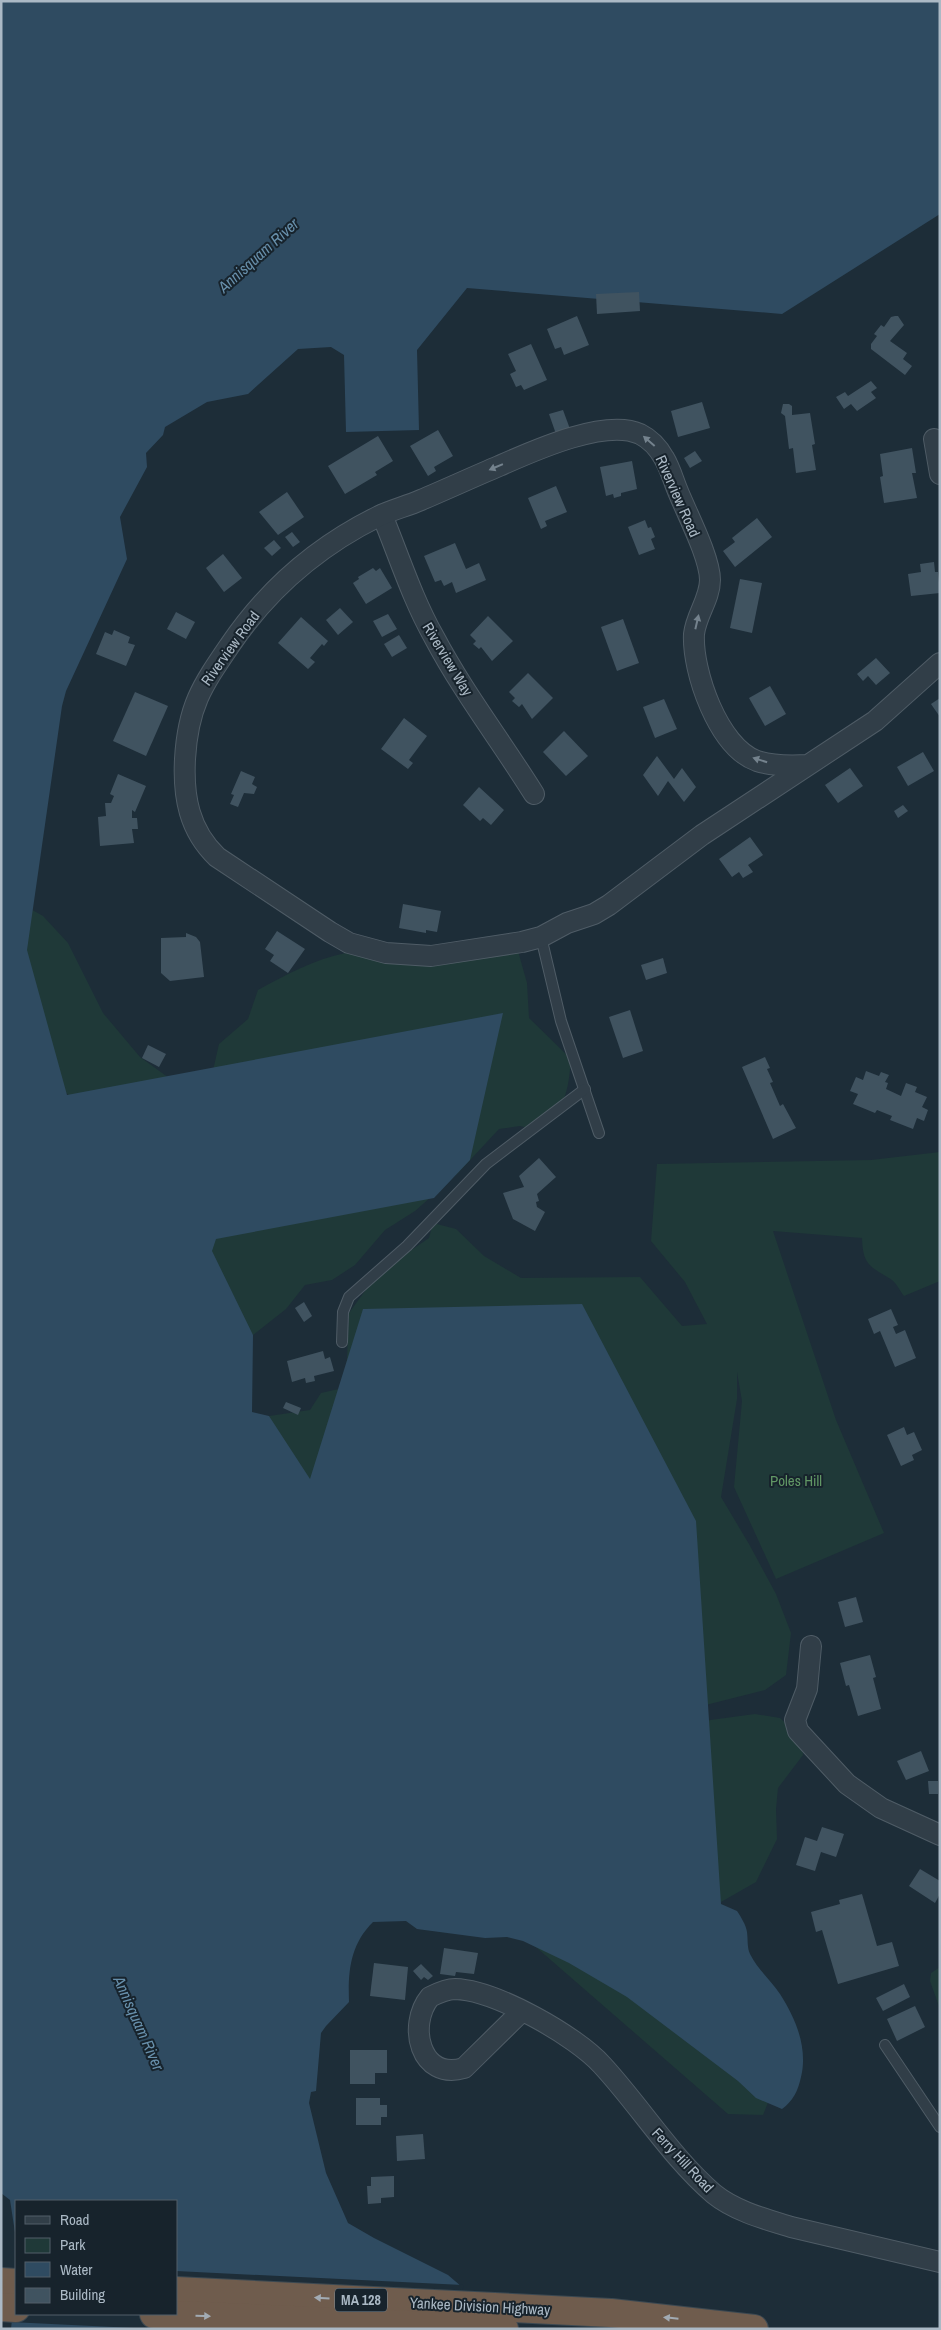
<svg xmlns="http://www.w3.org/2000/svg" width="941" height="2330" viewBox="0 0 941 2330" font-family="'Archivo Narrow',sans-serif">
  <rect width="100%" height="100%" fill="#1d2d38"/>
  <!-- green -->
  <g fill="#1f3938">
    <path d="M27,907l16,9 25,27 35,70 37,44 29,21 40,10 10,-44 29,-25 10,-29c28,-15 56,-31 88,-37 56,-12 115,-5 172,-2l9,32 2,35 42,41c-3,34 -5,49 -34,71l-17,-4 -21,3 -41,44 -43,38 -30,19 -30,35 -23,15 -27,5 -19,24 -33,26 -14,-12 -157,-220 -29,-18 -35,-166z"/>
    <path d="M940,1152v129l-36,15c-4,-5 -7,-12 -12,-16 -22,-14 -29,-14 -30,-42l-89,-7 63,189 48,113 -108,46 -42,-92 8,-86 -5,-29v27l-16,98 28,47 27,50 15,39 -5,42 -21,15 -87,22 25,9 52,-7 25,4 21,20 2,17 -25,33 -2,21 1,30 -21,43 -35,20 -7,-4 55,202 -6,15 -35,-1 -206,-179 -253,-519 41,-6 11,-17 22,-5 4,-29 2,-46 29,-40 51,-35 4,-15 23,6 28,27 37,22 119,-1 42,49 25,-2 -22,-42 -34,-41 6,-77 214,-4z"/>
    <path d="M940,1967v42l-10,-28 1,-8z"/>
  </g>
  <!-- water -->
  <path fill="#2f4b61" d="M1,1h939v213l-158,100 -315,-26 -50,62 2,80 -73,2 -2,-77 -13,-8 -33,2 -50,45 -41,8 -42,25 -2,8 -17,18 1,14 -27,50 7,42 -61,132 -4,15 -35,244 40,145 436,-82 -33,147 -36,38 -218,41 -4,12 41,84 -1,77 17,4 41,63 53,-170 219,-5 114,217 25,383 16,7c4,6 9,14 10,21 1,7 0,16 3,22 8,16 21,26 30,40 16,25 28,54 21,83 -3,14 -8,24 -19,32l-26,-11 -18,-17 -111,-84 -58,-34 -46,-22 -16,-4 -22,1 -68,-9 -11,-8 -33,1c-23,23 -25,49 -24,80l-23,24 -5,7 -5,58 -5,1 -2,11 17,70 22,50 26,15 74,37 14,12 -40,-1 -6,43h-405l5,-49v34h160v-113h-160v38l-6,-39 -9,-7z"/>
  <!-- pier -->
  <path fill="#1d2d38" d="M176,2271l287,14 1,2 -2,3 -37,-1 2,7 -9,33h-263l-145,-7 4,-43 2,35h160z"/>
  <!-- building -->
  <g fill="#405360">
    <path d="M639,292l1,19 -43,3 -1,-20z"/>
    <path d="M577,316l12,29 -25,10 -3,-8 -6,2 -8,-20z"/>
    <path d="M895,316h3l6,9 -14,16 17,12 -4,6 9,7 -7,9 -34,-26v-5l6,-8 -3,-2 7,-9 3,2 7,-10z"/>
    <path d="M531,344l16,36 -23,10 -3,-5 -5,2 -6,-13 6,-3 -8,-17z"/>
    <path d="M871,381l6,7 -6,4 5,6 -19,13 -6,-7 -7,5 -8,-12 9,-5 3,4z"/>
    <path d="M702,402l8,26 -32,9 -7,-26z"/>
    <path d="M783,404h6l3,2v9l18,-2 5,31 -3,1 4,25 -20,3 -3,-25 -4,1 -4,-33 -4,-3z"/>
    <path d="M563,410l7,19 -14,5 -7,-20z"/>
    <path d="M438,430l15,26 -19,11 2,4 -8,5 -18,-30z"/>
    <path d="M378,436l15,25 -18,11 2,3 -32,19 -17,-28z"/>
    <path d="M912,448l4,25h-4l5,25 -33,5 -4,-26 3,-1 -3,-22z"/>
    <path d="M695,451l7,10 -12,7 -6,-10z"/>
    <path d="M632,461l5,28 -16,4v3l-7,2 -1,-4 -7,2 -6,-29z"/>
    <path d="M556,486l11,26 -22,9 2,5 -6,3 -13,-31z"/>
    <path d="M287,492l17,25 -26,18 -19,-23z"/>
    <path d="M757,518l15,19 -37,30 -12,-16 12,-9 -3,-4z"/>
    <path d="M645,520l3,8 3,-1 4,10 -4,2 4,10 -16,6 -11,-28z"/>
    <path d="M292,532l8,10 -7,5 -8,-10z"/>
    <path d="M274,540l7,8 -9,8 -8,-8z"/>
    <path d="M455,543l11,26 13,-6 7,17 -30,13 -4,-11 -8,4 -3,-6 -6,2 -11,-26z"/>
    <path d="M223,554l19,24 -18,14 -18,-24z"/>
    <path d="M934,562l1,10h3l2,21 -29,3 -3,-22 13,-2 -1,-8z"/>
    <path d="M373,568l3,3 4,-3 12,20 -26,16 -13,-21 6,-4 -1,-2z"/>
    <path d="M740,579l22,4 -10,50 -22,-5z"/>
    <path d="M340,608l13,14 -15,13 -12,-15z"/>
    <path d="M176,612l19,10 -9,17 -19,-10z"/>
    <path d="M388,614l9,15 -15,8 -9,-16z"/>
    <path d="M488,616l25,25 -21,20 -11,-14 -2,2 -6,-5 3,-3 -6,-6z"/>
    <path d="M301,617l27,24 -4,5 -2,-2 -12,14 5,4 -7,7 -30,-26z"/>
    <path d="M623,619l16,44 -22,8 -16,-44z"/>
    <path d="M114,630l16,7 -2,6 7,2 -9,21 -30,-12 9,-22 7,3z"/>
    <path d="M399,635l8,13 -15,9 -8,-13z"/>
    <path d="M876,658l14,15 -14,12 -8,-9 -5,5 -6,-7z"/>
    <path d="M528,673l25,25 -21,21 -10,-15 -3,3 -7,-6 3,-3 -6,-6z"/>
    <path d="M770,686l16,28 -21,12 -16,-28z"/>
    <path d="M135,692l33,14 -22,50 -33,-15z"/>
    <path d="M940,698v19l-9,-13z"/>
    <path d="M664,699l13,30 -22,9 -12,-31z"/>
    <path d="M404,718l23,18 -18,24 4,3 -5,6 -27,-20z"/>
    <path d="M564,731l24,25 -22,20 -23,-24z"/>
    <path d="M923,752l11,19 -26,15 -11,-19z"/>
    <path d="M657,756l17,23 8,-11 14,19 -12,15 -16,-21 -10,15 -15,-21z"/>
    <path d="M850,768l13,18 -25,17 -13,-18z"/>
    <path d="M241,771l14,6 -3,7 5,3 -3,7 -10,-1 -6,14 -8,-3 4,-9 -3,-1z"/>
    <path d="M118,774l28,12 -11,26 -3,-2v8h5l1,11h-6l2,14 -34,3 -2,-29 8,-1 -1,-13h6l3,-7 -4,-2z"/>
    <path d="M479,787l25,23 -13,15 -8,-7 -3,3 -17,-16z"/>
    <path d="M903,805l5,6 -10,7 -4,-7z"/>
    <path d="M750,837l13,18 -15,10 5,7 -10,6 -4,-6 -7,5 -13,-18z"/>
    <path d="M403,904l38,7 -4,21 -11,-2v3l-27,-5z"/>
    <path d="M277,931l28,18 -17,24 -18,-12 4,-6 -9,-6z"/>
    <path d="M186,933l10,4 4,5 4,35 -34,4 -9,-8v-35l25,-1z"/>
    <path d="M663,958l4,15 -21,7 -5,-15z"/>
    <path d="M630,1010l13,41 -20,7 -14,-41z"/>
    <path d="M148,1045l18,9 -7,13 -17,-9z"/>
    <path d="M765,1057l5,11 -3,1 6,13 -3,1 10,23 3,-2 13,24 -23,11 -31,-72z"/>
    <path d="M866,1071l13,5 2,-4 8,3 -4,7 3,1 -2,6 15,7 5,-13 11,4 -2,5 12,5 -5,10 6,3 -4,11 -7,-3 -4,11 -23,-9 2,-4 -15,-6 -2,3 -22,-9 5,-10 -8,-3 6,-14 7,3z"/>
    <path d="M539,1158l17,19 -19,17 2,7 -3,1 1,5 8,5 -10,19 -22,-12 -10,-26 21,-6 -5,-11z"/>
    <path d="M304,1302l8,14 -8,6 -9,-14z"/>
    <path d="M891,1309l7,16 -5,2 3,7 9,-4 11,28 -21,9 -15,-36 -6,3 -6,-15z"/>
    <path d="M323,1351l2,8 5,-2 4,14 -20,5 1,5 -9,2 -1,-5 -13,4 -5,-21z"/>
    <path d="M286,1402l15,6 -3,7 -15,-7z"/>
    <path d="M904,1427l3,8 7,-3 8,18 -10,5 2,5 -13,6 -14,-31z"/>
    <path d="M856,1597l7,25 -18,5 -7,-25z"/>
    <path d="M870,1655l6,22 -3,1 8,31 -23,7 -9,-31 -3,1 -6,-23z"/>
    <path d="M921,1751l8,20 -23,9 -9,-19z"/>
    <path d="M928,1781h10v13h-9z"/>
    <path d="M822,1827l22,7 -8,23 -15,-5 -6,19 -19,-6 9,-28 12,4z"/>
    <path d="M920,1869l20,12v13l-5,9 -26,-17z"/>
    <path d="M862,1894l15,52 15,-4 7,24 -61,18 -16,-54 -6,2 -5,-20 29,-8 -1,-4z"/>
    <path d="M444,1948l34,5 -4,21 -18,-2 -1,4 -15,-2z"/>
    <path d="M374,1963l34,4 -3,33 -35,-4z"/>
    <path d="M421,1964l12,12 -5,4 -4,-3 -3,3 -8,-9z"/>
    <path d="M904,1984l6,13 -27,14 -7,-13z"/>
    <path d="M915,2006l10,21 -28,14 -10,-22z"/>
    <path d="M350,2050h37v23h-12v11h-25z"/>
    <path d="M356,2098h24v7h7v12h-6v8h-25z"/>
    <path d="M423,2134l2,25 -28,2 -1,-25z"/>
    <path d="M394,2176v21l-13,1v5l-13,1 -1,-18h4v-9z"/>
  </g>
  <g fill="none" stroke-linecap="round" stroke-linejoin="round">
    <defs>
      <g id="service">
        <path d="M541,937l20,84 38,112"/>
        <path d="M342,1342l1,-30 6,-15 58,-51 79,-82 99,-75"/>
        <path d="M885,2045l55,82"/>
      </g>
      <g id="minor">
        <path d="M934,439l6,35"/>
        <path d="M382,515c17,41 30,83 52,122 29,55 67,104 100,157"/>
        <path d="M808,765c-17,1 -36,1 -51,-4 -39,-14 -65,-90 -63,-127 2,-19 16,-35 16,-54 0,-23 -24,-68 -33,-91 -4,-10 -7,-21 -13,-31 -5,-9 -14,-19 -24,-24 -35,-16 -107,17 -141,32 -26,11 -52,23 -78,34 -14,6 -29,10 -42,16 -61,30 -111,73 -149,129 -28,41 -42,61 -45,114 -2,38 4,71 32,98l113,75 19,11 37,10 45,3 91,-14 19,-5 26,-14 27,-9 15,-9 93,-70 173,-114 65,-58"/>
        <path d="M811,1646l-4,43 -12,31 3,11 49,53 34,24 59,27"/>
        <path d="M522,2011l-58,57c-44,13 -57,-43 -34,-71 8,-4 17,-8 25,-8 40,1 121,47 147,76 38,41 69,92 112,129 21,17 51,25 77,33l149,35"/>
      </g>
      <g id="motorway">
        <path d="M1,2282l15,1"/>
        <path d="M176,2291l435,22 143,16"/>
        <path d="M1,2307l15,1"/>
        <path d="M154,2314l350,15"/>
      </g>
    </defs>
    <!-- service casing -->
    <use href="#service" stroke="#4f5c66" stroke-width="12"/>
    <!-- minor casing -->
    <use href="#minor" stroke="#4f5c66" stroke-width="22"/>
    <!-- motorway casing -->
    <use href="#motorway" stroke="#3c4952" stroke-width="30"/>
    <!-- service -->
    <use href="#service" stroke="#313e48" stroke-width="10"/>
    <!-- minor -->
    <use href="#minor" stroke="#313e48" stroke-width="20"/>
    <!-- motorway -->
    <use href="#motorway" stroke="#6f5c4d" stroke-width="28"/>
  </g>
  <!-- one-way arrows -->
  <defs><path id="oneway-solid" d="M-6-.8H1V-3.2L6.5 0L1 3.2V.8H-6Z" transform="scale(1.25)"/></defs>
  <g fill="#74828d">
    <use href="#oneway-solid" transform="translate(649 441) rotate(-139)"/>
    <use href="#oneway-solid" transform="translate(496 467) rotate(157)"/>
    <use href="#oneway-solid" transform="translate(697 622) rotate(-77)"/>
    <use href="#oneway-solid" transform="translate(760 760) rotate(-162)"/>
  </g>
  <g fill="#a2abb3">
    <use href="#oneway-solid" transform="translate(322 2298) rotate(-177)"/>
    <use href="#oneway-solid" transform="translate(203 2316) rotate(2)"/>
    <use href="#oneway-solid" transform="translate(671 2318) rotate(-174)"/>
  </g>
  <g text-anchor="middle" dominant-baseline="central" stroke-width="4" stroke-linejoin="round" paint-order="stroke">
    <!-- shield labels -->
    <rect fill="#17232c" stroke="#7f8c97" stroke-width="1" x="335" y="2288.5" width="52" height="23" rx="4"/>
    <g font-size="14" font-weight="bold" fill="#abb9c5">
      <text x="361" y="2300">MA 128</text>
    </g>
    <!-- street labels -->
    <g font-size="15" fill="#abb9c5" stroke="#17232c">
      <text transform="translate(678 496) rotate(66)">Riverview Road</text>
      <text transform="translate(230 648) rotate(-54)">Riverview Road</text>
      <text transform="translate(448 659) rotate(59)">Riverview Way</text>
      <text transform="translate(683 2160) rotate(47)">Ferry Hill Road</text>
      <text transform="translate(480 2306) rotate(3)">Yankee Division Highway</text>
    </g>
    <!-- park labels -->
    <g font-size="15" fill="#619765" stroke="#17232c">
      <text x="796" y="1480">Poles Hill</text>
    </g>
    <!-- water labels -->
    <g font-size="16" font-style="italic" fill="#6890ac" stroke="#17232c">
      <text transform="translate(258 255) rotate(-42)">Annisquam River</text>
      <text transform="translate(139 2023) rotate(66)">Annisquam River</text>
    </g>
  </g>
  <!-- border -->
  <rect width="941" height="2330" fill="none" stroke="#abb9c5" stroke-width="5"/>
  <!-- legend -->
  <rect x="15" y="2200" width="162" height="115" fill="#17232c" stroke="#525f69"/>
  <rect x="25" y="2216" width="25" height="8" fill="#313e48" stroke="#525f69"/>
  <text x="60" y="2225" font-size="15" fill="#abb9c5">Road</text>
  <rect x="25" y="2238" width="25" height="15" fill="#1f3938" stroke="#525f69"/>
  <text x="60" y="2250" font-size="15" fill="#abb9c5">Park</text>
  <rect x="25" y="2262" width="25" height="15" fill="#2f4b61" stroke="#525f69"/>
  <text x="60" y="2275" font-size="15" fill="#abb9c5">Water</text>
  <rect x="25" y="2288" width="25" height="15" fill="#405360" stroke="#525f69"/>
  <text x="60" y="2300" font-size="15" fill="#abb9c5">Building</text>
</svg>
